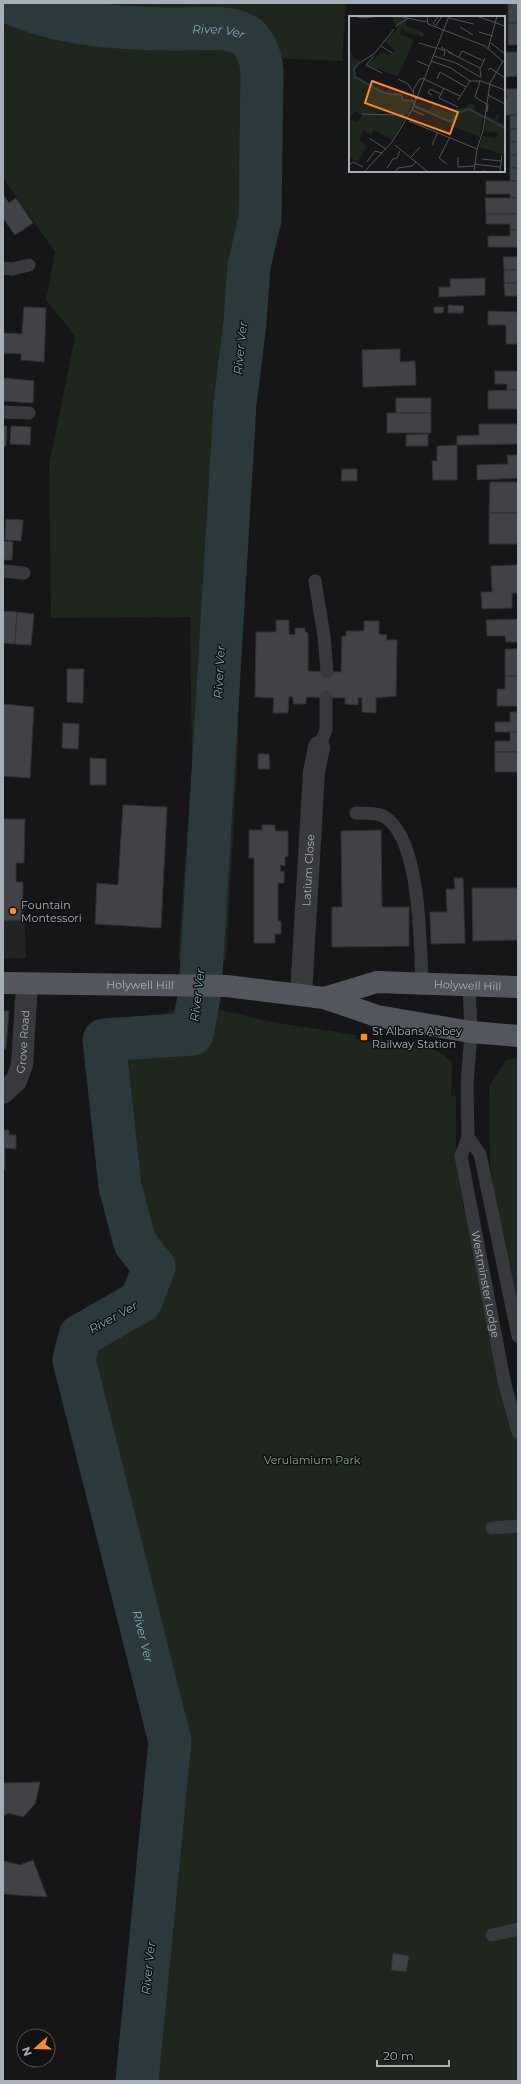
<svg xmlns="http://www.w3.org/2000/svg" width="521" height="2084" viewBox="0 0 521 2084" font-family="Montserrat,sans-serif">
  <rect width="100%" height="100%" fill="#161618"/>
  <!-- built -->
  <path fill="#222325" d="M3,882h20l3,76 -23,1z"/>
  <!-- green -->
  <g fill="#1e261e">
    <path d="M3,3h343l-4,58 -69,-3 -4,179 -13,49 -3,65 -7,36 -8,166v199l-12,209 -48,-1 14,-194 -2,-149 -139,1 -2,-153 26,-129 -29,-36 9,-48 -52,-74z"/>
    <path d="M186,1005l25,1 9,4 53,12 83,13 -1,4 16,3 1,-4 60,10 11,6 9,9 -1,32 5,1v63l7,46 21,79 34,149v648h-381l33,-340 -96,-381 6,-24 61,-35 13,-34 -19,-24 -15,-57 -16,-146z"/>
    <path d="M518,1058v259l-28,-149 -1,-82 17,-26z"/>
  </g>
  <g fill="none" stroke-linecap="round" stroke-linejoin="round">
    <!-- river -->
    <path stroke="#2b393d" stroke-width="43" id="s1" d="M12,3c48,22 103,25 156,26 23,1 51,-4 73,4 14,5 20,25 21,38l-2,148 -11,47 -4,57 -10,81 -35,588 -8,42 -88,6 16,146 15,57 19,24 -13,34 -61,35 -6,24 96,381 -33,340"/>
  </g>
  <!-- building -->
  <g fill="#404245" stroke="#303134">
    <rect x="508" y="3" width="10" height="20"/>
    <path d="M409,15l21,1v1h-22z"/>
    <rect x="508" y="23" width="10" height="22"/>
    <path d="M504,52h14v24l-14,1z"/>
    <path d="M506,89h12v26h-14v-17h3z"/>
    <rect x="510" y="115" width="8" height="14"/>
    <rect x="510" y="129" width="8" height="13"/>
    <rect x="510" y="142" width="8" height="13"/>
    <rect x="510" y="155" width="8" height="13"/>
    <rect x="510" y="168" width="8" height="13"/>
    <path d="M486,181h32v17h-8v-4h-24z"/>
    <path d="M3,194l6,9 7,-5 17,25 -18,12 -12,-17z"/>
    <path d="M485,198h33v16h-32z"/>
    <path d="M486,214h32v16h-8v-6h-24z"/>
    <path d="M510,230h8v17h-30v-11h22z"/>
    <path d="M503,257h15v13h-14z"/>
    <rect x="504" y="270" width="14" height="13"/>
    <path d="M485,278v17l-46,2v-10h11v-8z"/>
    <path d="M504,283h14v13h-13z"/>
    <path d="M448,305l16,1 -1,7h-15z"/>
    <path d="M24,307l22,1 -2,54 -23,-2v-6l-18,-1v-20l19,1z"/>
    <path d="M434,307h10l-1,6h-9z"/>
    <path d="M488,311l30,1v32h-12v-19h-18z"/>
    <path d="M400,349v13l15,-1 1,24 -53,2 -1,-37z"/>
    <path d="M495,371h23v19h-11v-6h-12z"/>
    <path d="M3,378l31,3 -1,22 -30,-2z"/>
    <path d="M507,390h11v19h-30v-18z"/>
    <rect x="396" y="398" width="35" height="15"/>
    <rect x="387" y="413" width="44" height="20"/>
    <path d="M479,424h39v20l-61,1v-9l22,-1z"/>
    <path d="M3,426h4l-1,20h-3z"/>
    <path d="M11,426l20,1 -1,18 -20,-1z"/>
    <path d="M428,434v12h-22v-11z"/>
    <path d="M457,445v35h-24l-1,-19h5v-15z"/>
    <path d="M507,455h11v23l-41,2v-15l31,-1z"/>
    <path d="M342,469h15v12h-16z"/>
    <path d="M490,482h28v31h-29z"/>
    <rect x="489" y="513" width="29" height="31"/>
    <path d="M6,519l17,1 -2,21 -16,-1z"/>
    <path d="M3,541l10,1 -1,18h-9z"/>
    <path d="M518,565v28h-6v15l-30,1 -1,-17h11l-1,-26z"/>
    <path d="M3,611l14,1 -2,32 -12,-1z"/>
    <path d="M17,612l17,2 -3,31 -16,-1z"/>
    <path d="M518,619v23h-12l-1,-6h-18l-1,-16z"/>
    <path d="M276,620h13v14l6,1v-7h10v4l3,1v38l33,1 1,-36h4v-5h18v-10h15v13l8,1 -1,5h11l-1,56 -20,2v15l-14,-1v-14h-4v7l-13,-1v-6l-39,-1v7h-13v-7h-4l-1,16h-15l1,-15 -19,-1 1,-65h20z"/>
    <rect x="505" y="649" width="13" height="27"/>
    <path d="M67,669h17l-1,34 -16,-1z"/>
    <path d="M505,676h13v30h-21v-17h8z"/>
    <path d="M3,704l31,3 -4,71 -27,-2z"/>
    <path d="M510,712h8v20h-23v-10h15z"/>
    <path d="M63,723l16,1 -1,25 -16,-1z"/>
    <path d="M510,732h8v20h-23v-11h15z"/>
    <rect x="495" y="752" width="23" height="20"/>
    <path d="M258,754h11l1,15h-12z"/>
    <path d="M90,758l16,1v26h-16z"/>
    <path d="M123,805l44,2 -6,121 -66,-4 2,-41 21,2z"/>
    <path d="M3,819h22l-1,44h-8v19h7l-1,38 -19,1z"/>
    <path d="M262,825h13v6h13v25l-3,1v9l-5,-1 1,7 3,-1v12h-6v38h3v13h-6v9h-21v-85h-5v-28h13z"/>
    <path d="M381,830l1,77h27v39l-77,1v-40h10l-1,-76z"/>
    <path d="M454,878h9l2,65 -34,1 -1,-32h17l-1,-23h9z"/>
    <path d="M472,888h46v52l-45,1z"/>
    <path d="M3,1011h6l-3,38h-3z"/>
    <path d="M3,1130h6v5h7v14l-11,-1v22h-2z"/>
    <path d="M40,1782l-5,22 -12,13 -14,-4 -6,3v-33z"/>
    <path d="M33,1860l14,37 -44,-3v-33l17,4z"/>
    <path d="M393,1953l16,3 -3,16 -15,-2z"/>
  </g>
  <g fill="none" stroke-linecap="round" stroke-linejoin="round">
    <!-- service -->
    <g stroke="#37393d" stroke-width="13">
      <path d="M3,268l9,1 17,-4"/>
      <path d="M3,412l26,1"/>
      <path d="M3,571l21,2"/>
      <path d="M315,581l9,55 3,36"/>
      <path d="M319,747l7,-17v-33"/>
      <path d="M356,813c7,1 20,-1 27,3 38,20 37,127 39,167"/>
      <path id="s2" d="M469,985l2,47 -4,53 1,52 -7,19 44,229 13,47"/>
      <path d="M468,1137l12,17 38,182"/>
      <path d="M492,1528l26,-2"/>
      <path d="M492,1935l26,-6"/>
    </g>
    <!-- minor -->
    <g stroke="#37393d" stroke-width="22">
      <path id="s3" d="M301,994l13,-222 5,-25"/>
      <path id="s4" d="M3,1093l13,-12 6,-16 5,-81"/>
    </g>
    <!-- primary -->
    <g stroke="#53575d" stroke-width="22">
      <path id="s5" d="M3,983l223,3 98,12 53,18 94,16 47,4"/>
      <path id="s6" d="M324,998l53,-16 141,5"/>
    </g>
  </g>
  <!-- markers -->
  <g fill="#fb8a2b" stroke="#111113" stroke-width="1.5">
    <circle cx="13" cy="911" r="4"/>
    <rect x="360" y="1033" width="8" height="8" rx="2"/>
  </g>
  <g text-anchor="middle" dominant-baseline="central" stroke-width="3" stroke-linejoin="round" paint-order="stroke">
    <!-- street labels -->
    <g font-size="11" fill="#a7b0b9" stroke="#111113">
      <text stroke="none"><textPath href="#s3" startOffset="124">Latium Close</textPath></text>
      <text stroke="none"><textPath href="#s5" startOffset="137">Holywell Hill</textPath></text>
      <text stroke="none"><textPath href="#s6" startOffset="146">Holywell Hill</textPath></text>
      <text stroke="none"><textPath href="#s4" startOffset="58">Grove Road</textPath></text>
      <text stroke="none"><textPath href="#s2" startOffset="303">Westminster Lodge</textPath></text>
    </g>
    <!-- poi labels -->
    <g font-size="11" fill="#a7b0b9" stroke="#111113" text-anchor="start">
      <text x="21" y="905">Fountain<tspan x="21" dy="13">Montessori</tspan></text>
      <text x="372" y="1031">St Albans Abbey<tspan x="372" dy="13">Railway Station</tspan></text>
    </g>
    <!-- park labels -->
    <g font-size="11" fill="#83a57d" stroke="#111113">
      <text x="312" y="1460">Verulamium Park</text>
    </g>
    <!-- water labels -->
    <g font-size="12" font-style="italic" fill="#7da7b6" stroke="#111113">
      <text stroke="none"><textPath href="#s1" startOffset="210">River Ver</textPath></text>
      <text transform="translate(240 348) rotate(-84)">River Ver</text>
      <text transform="translate(219 672) rotate(-87)">River Ver</text>
      <text transform="translate(197 995) rotate(-83)">River Ver</text>
      <text transform="translate(113 1317) rotate(-29)">River Ver</text>
      <text stroke="none"><textPath href="#s1" startOffset="1986">River Ver</textPath></text>
      <text transform="translate(148 1968) rotate(-84)">River Ver</text>
    </g>
  </g>
  <!-- overview -->
  <g transform="translate(349 16)">
    <rect width="156" height="156" fill="#161618"/>
    <path d="M43,0l16,3 -3,6 20,9 -3,4 -5,-5 -1,3 -13,-6v-3l-3,7 14,6 -16,36 -32,-11 17,-13 5,3 7,-4 -10,-10 12,-12zM0,32l5,11 7,2 -8,11 7,9 24,12 17,2 2,5 10,1 -6,14 -18,-3 -18,1 35,3 -14,24 -18,-10 -3,5 -8,-5 -4,11 8,5 -9,16 -9,-5zM6,95l7,4 -4,7 -8,-3zM120,87l6,3 -1,4 9,5 -3,22 -24,-9 -6,-2 1,-3 -36,-16 1,-2 13,6 3,-6 15,6 20,-4zM137,98l9,6 2,-6 2,1 -1,5h-2l9,4v31l-26,-8 4,-11 13,2 2,-5 -13,-2z" fill="#1e261e" fill-rule="evenodd"/>
    <path fill="none" stroke="#2b393d" stroke-width="2" d="M11,46l-6,7 1,8 29,16 17,2 2,5 10,1 1,5 37,16 7,-9 11,-4 36,19"/>
    <path fill="none" stroke="#505458" stroke-width="1" d="M6,0l7,2 20,-2M48,0l30,6M78,0l1,8 57,22 20,17M127,0l29,10M100,2l25,6M86,9l-2,-2 6,-7M47,10l12,-8M86,11l7,-11M111,11l13,8M130,16l14,4M70,27l17,5M142,27l14,11M32,30l11,7M92,31l12,7M89,32l7,3 -1,5M139,33l9,-33M99,36l32,16M25,40l-8,9 16,8M85,40l22,7 24,14M110,41l3,-6 22,10M68,45l12,5M82,45l20,7 19,13h11l24,9M12,46l13,-8 20,-25M139,54l2,-2 15,10M132,62l-1,-9 5,-11M49,63l10,5 5,8M75,63l36,17M88,63l3,-7 26,15M131,65l-5,16 13,8 -1,7M95,72l-5,10 19,9M83,79l-4,-2 2,-4 11,5M139,79l17,9M67,83l-3,-3 1,-8 6,-9 5,-1M109,84l12,-19M63,94l12,5M12,98l43,1M60,105l68,28M20,122l17,11M46,129l33,27M83,129l6,-13M62,141l9,-10M109,141v10l16,-1M133,143l19,2M18,146l8,-11 7,2M98,148l-8,-6 11,-21M125,148l26,3M0,149l4,-3 10,5M38,152l6,-9 4,-1 3,-7M133,155l12,1M15,156l28,-30 20,-32 37,-94M46,156l3,-4 14,-2 4,-4M125,156l3,-23 6,-18 7,-48 13,-22M151,156l2,-17"/>
    <path fill="#fb8a2b" fill-opacity="0.15" stroke="#fb8a2b" stroke-width="2" d="M23,65l86,31 -8,22 -85,-31z"/>
    <rect width="156" height="156" fill="none" stroke="#a7b0b9" stroke-width="2"/>
  </g>
  <!-- border -->
  <rect width="521" height="2084" fill="none" stroke="#a7b0b9" stroke-width="8"/>
  <!-- north arrow -->
  <g transform="translate(36 2048) rotate(250)"><circle r="19" fill="#111113" stroke="#4d5155"/>
  <path d="M0-3L7 15L0 10L-7 15Z" fill="#fb8a2b"/>
  <text y="-6" font-size="11" font-weight="bold" text-anchor="middle" fill="#a7b0b9">N</text>
  </g>
  <!-- scale -->
  <path d="M377 2060v6h72v-6" fill="none" stroke="#a7b0b9" stroke-width="2"/>
  <text x="383" y="2060" font-size="12" fill="#a7b0b9" stroke="#111113" stroke-width="3" paint-order="stroke">20 m</text>
</svg>
